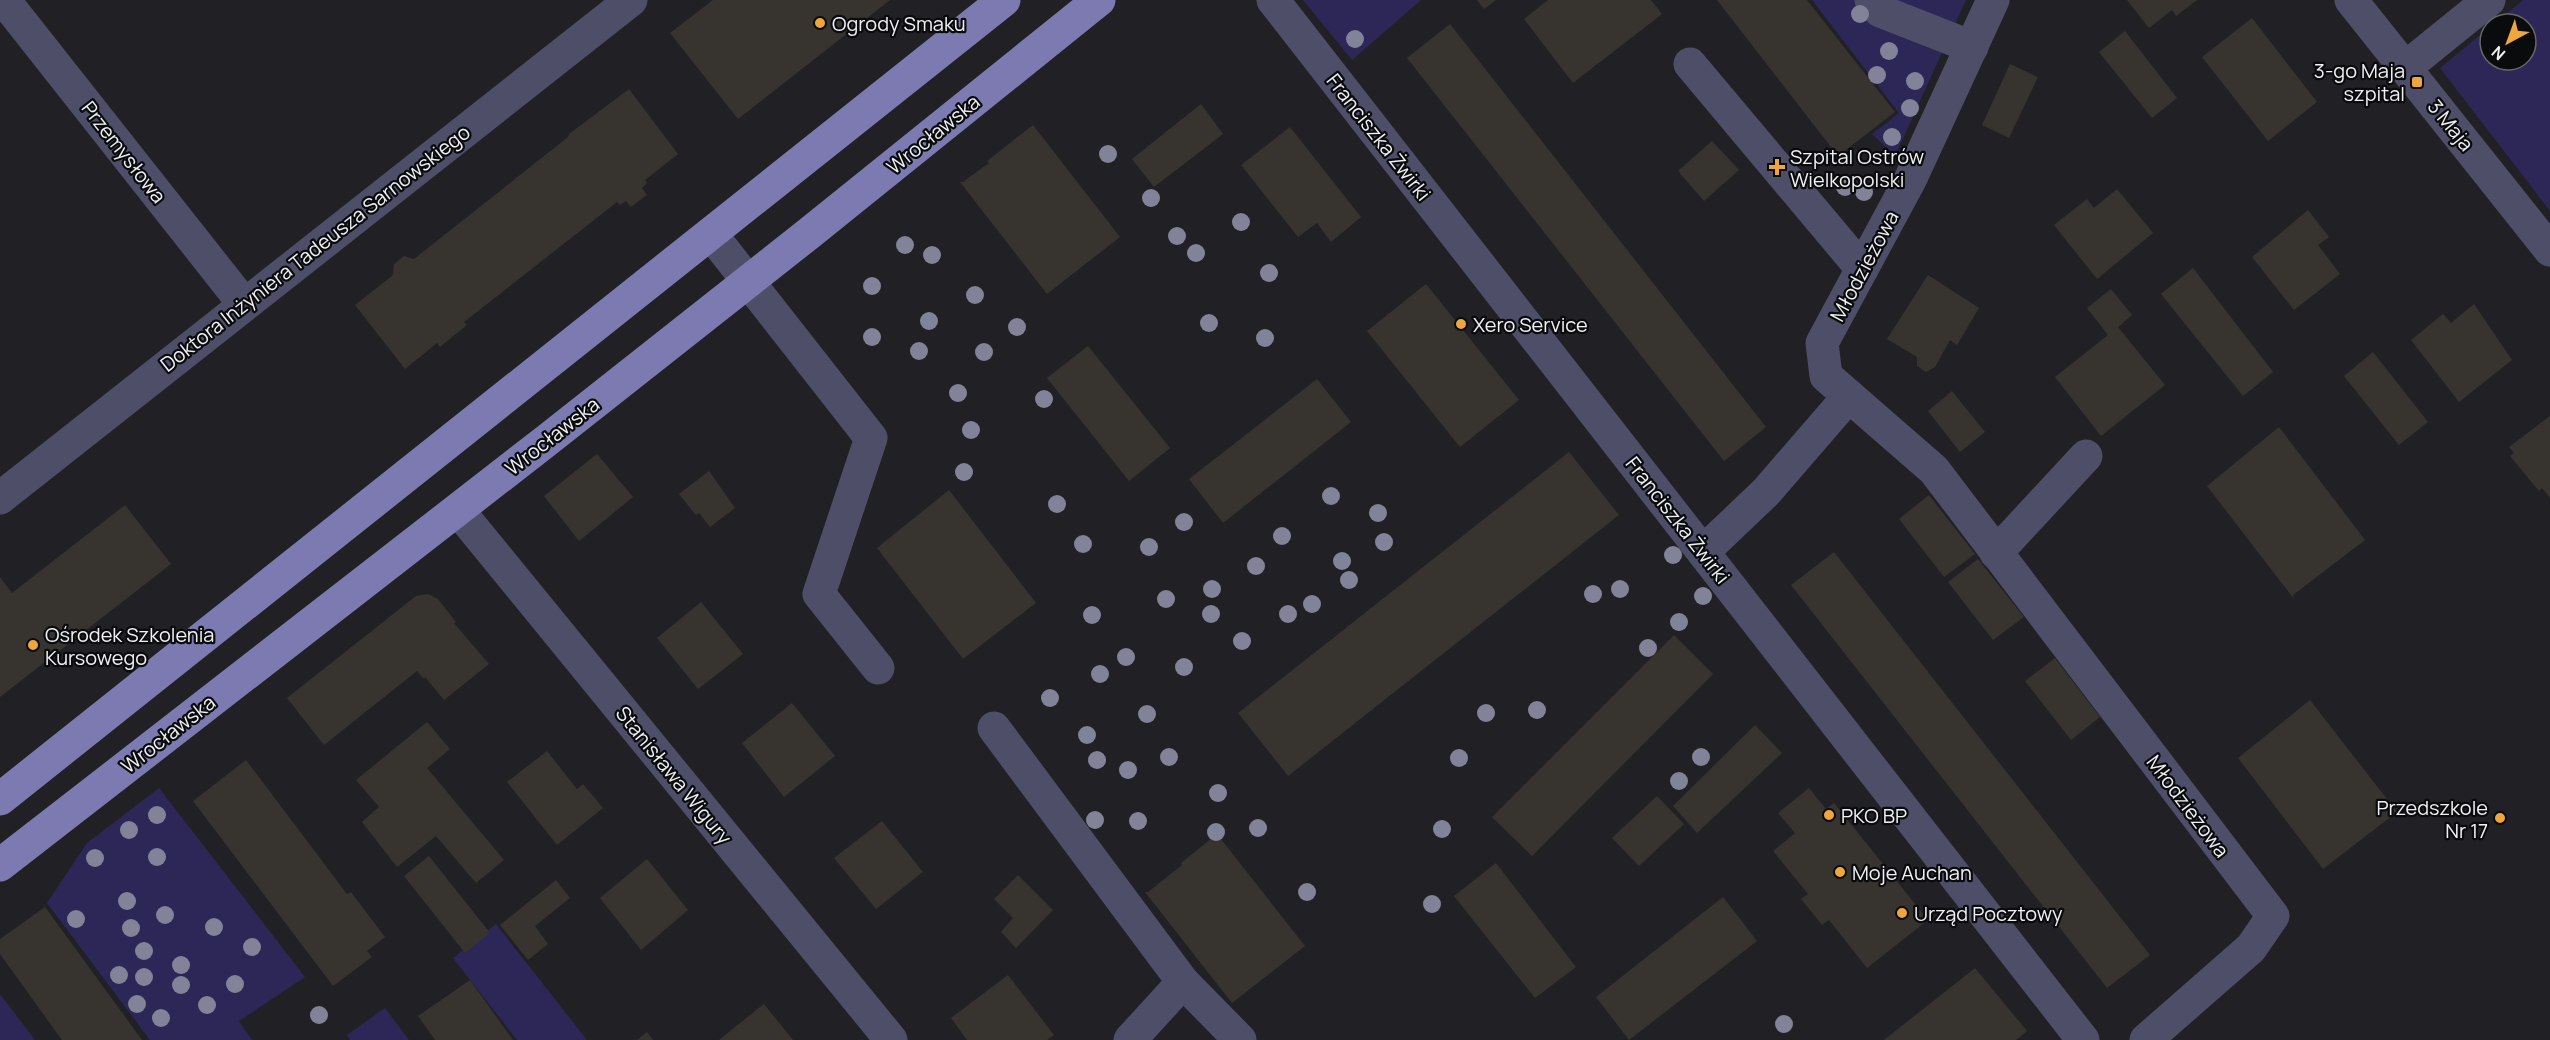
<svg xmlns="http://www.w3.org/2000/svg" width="2550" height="1040" viewBox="0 0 2550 1040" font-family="Manrope,sans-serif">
  <rect width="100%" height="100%" fill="#212125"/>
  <!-- green -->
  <g fill="#2c2756">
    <path d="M1303,0h118l-69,60z"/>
    <path d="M1812,0h154l-71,156 -23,-22 27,-21z"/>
    <path d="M2523,0h27v211l-110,-143 50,-41v33h36v-36h-32z"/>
    <path d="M159,788l146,189 -66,44 13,19h-102l-103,-137 40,-60z"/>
    <path d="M496,924l91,116h-70l-64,-82z"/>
    <path d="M0,994l35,46h-35z"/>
    <path d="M385,1008l24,32h-59l-3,-5z"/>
  </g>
  <!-- building -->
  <g fill="#37342f">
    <path d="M713,0h177l-152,119 -68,-86z"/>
    <path d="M1477,0h19l-12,9z"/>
    <path d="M1548,0h103l11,14 -89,69 -49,-64z"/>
    <path d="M1717,0h90l88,112 -57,44z"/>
    <path d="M2127,0h70l-21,16 -4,-6 -23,18z"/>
    <path d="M2252,18l65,84 -49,39 -66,-84z"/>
    <path d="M1450,24l316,403 -42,34 -317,-403z"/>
    <path d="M2125,31l52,67 -25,20 -53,-66z"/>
    <path d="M2010,64l28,13 -29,61 -27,-13z"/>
    <path d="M629,89l49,65 -33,26 2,3 -5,5 5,7 -16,12 -5,-6 -6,4 -3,-3 -153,120 3,3 -27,22 -3,-4 -32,26 -50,-64 38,-30 1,-11 10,-8 10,3 154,-122 1,-3z"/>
    <path d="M1201,104l22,30 -69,53 -22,-28z"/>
    <path d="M1033,125l87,112 -73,57 -87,-112h3l26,-19 -2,-2z"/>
    <path d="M1290,127l71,90 -30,25 -14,-19 -19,14 -57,-72z"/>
    <path d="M1712,141l27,29 -35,31 -26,-30z"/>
    <path d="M2117,189l36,44 -56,46 -43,-54 33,-26 7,9z"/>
    <path d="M2308,210l21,27 -11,8 22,29 -46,36 -42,-53z"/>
    <path d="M2193,268l80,104 -30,24 -82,-102z"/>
    <path d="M1928,275l51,33 -22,37 -7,-5 -15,27 -9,5 -9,-6v-9l-30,-18z"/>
    <path d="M1426,284l93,116 -59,47 -93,-116z"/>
    <path d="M2111,289l21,26 -14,12 47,58 -64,51 -46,-59 53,-42 -21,-27z"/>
    <path d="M2474,304l38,56 -53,42 -48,-62 32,-26 8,9z"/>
    <path d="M1088,346l82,102 -41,33 -82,-103z"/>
    <path d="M2373,352l55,70 -29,23 -55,-69z"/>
    <path d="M1317,379l34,43 -128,101 -34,-44z"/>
    <path d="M1952,391l33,41 -25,20 -32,-41z"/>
    <path d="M2550,416v82l-8,-10 -3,3 -29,-35 4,-3 -5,-6z"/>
    <path d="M2279,427l86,113 -72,55 1,4 -87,-113z"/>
    <path d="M1569,452l50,63 -331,261 -50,-63z"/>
    <path d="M597,454l36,43 -54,44 -35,-45z"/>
    <path d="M709,471l26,37 -25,19 -11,-14 -3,2 -17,-21z"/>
    <path d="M949,490l87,113 -73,56 -86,-111z"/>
    <path d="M1929,495l46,59 -31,23 -45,-58z"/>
    <path d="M125,505l46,59 -171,133v-120l12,16z"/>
    <path d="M1834,552l316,403 -43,33 -316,-403z"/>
    <path d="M1978,559l46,58 -31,23 -45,-58z"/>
    <path d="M428,594l10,5 18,23 -2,1 35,41 -45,36 -19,-23 -1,2 -7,-8 -93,74 -37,-47 129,-102z"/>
    <path d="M701,602l42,52 -45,35 -41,-51z"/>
    <path d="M1674,635l39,39 -181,182 -40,-39z"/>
    <path d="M2055,658l45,59 -29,23 -46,-59z"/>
    <path d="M2310,700l87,112 -74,57 -85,-111z"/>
    <path d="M792,703l43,53 -51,41 -42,-54z"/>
    <path d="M427,722l23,27 -23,19 77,92 -28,23 -40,-47 -39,31 -35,-45 17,-15 -23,-27z"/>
    <path d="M1755,725l27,28 -85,80 -24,-27z"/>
    <path d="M547,751l30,38 6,-5 20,24 -46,37 -50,-63z"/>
    <path d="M246,760l101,134 4,-2 34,45 -18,14 5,6 -39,29 -140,-185z"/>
    <path d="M1809,788l17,21 8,-6 94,117 -61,48 -38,-48 -7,5 -21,-26 7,-5 -35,-43 22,-18 -17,-20z"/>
    <path d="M1657,796l27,28 -45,42 -27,-28z"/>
    <path d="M882,821l41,51 -47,37 -42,-51z"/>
    <path d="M1217,834l88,112 -73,57 -87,-111h3l34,-27 -1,-2z"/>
    <path d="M429,856l61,77 -25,20 -61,-77z"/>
    <path d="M647,859l41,51 -47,40 -41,-52z"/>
    <path d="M1496,863l80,104 -41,31 -81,-102z"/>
    <path d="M1018,875l35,35 -37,38 -15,-16 12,-14 -19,-19z"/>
    <path d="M556,880l14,18 -35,28 13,18 -20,16 -28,-35z"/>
    <path d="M1723,897l34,44 -128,99 -33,-43z"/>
    <path d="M45,907l97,133h-80l-62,-86v-15z"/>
    <path d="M1975,968l52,63 -11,9h-132z"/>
    <path d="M1008,975l46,60 -7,5h-80l-16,-22z"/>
    <path d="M470,980l43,60h-78l-17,-24z"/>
    <path d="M764,1004l29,36h-74l36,-29z"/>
    <path d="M647,1032l6,8h-16z"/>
  </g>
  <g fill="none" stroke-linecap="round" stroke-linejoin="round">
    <!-- minor -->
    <g stroke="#4e4e69" stroke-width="33">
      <path d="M4,0l240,304"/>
      <path d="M1273,0l810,1040"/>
      <path d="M1871,0l9,11 92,36"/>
      <path d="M1993,0l-83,180 -88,163 4,33 108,94 339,446 -22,32 -105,92"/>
      <path d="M2351,0l199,250"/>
      <path d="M1690,64l172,205"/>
      <path d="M2405,68l84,-68"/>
      <path d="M711,234l160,204 -52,156 59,74"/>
      <path d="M0,498l631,-498"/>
      <path d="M458,510l433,530"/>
      <path d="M1703,552l63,-60 83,-96"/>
      <path d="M1996,553l90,-97"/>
      <path d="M994,728l189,254 -53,58"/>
      <path d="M1183,982l57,58"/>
    </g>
    <!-- major -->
    <g stroke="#7c7ab1" stroke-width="33">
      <path d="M0,799l1004,-799"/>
      <path d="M0,865l546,-424 261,-206 292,-235"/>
    </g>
  </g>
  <!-- trees -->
  <g fill="#828298">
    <circle cx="1860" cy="14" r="9"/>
    <circle cx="1355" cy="39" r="9"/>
    <circle cx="1889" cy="51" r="9"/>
    <circle cx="1877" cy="75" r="9"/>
    <circle cx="1915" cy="81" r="9"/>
    <circle cx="1910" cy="108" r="9"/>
    <circle cx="1892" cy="137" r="9"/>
    <circle cx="1108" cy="154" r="9"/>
    <circle cx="1845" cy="187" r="9"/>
    <circle cx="1864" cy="192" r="9"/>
    <circle cx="1151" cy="198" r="9"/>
    <circle cx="1241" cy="222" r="9"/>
    <circle cx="1177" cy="236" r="9"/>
    <circle cx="905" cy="245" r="9"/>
    <circle cx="1196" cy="253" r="9"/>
    <circle cx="932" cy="255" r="9"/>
    <circle cx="1269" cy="273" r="9"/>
    <circle cx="872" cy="286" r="9"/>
    <circle cx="975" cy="295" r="9"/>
    <circle cx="929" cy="321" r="9"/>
    <circle cx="1209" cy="323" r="9"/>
    <circle cx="1017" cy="327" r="9"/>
    <circle cx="872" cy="337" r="9"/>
    <circle cx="1265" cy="338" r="9"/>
    <circle cx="919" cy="351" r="9"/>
    <circle cx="984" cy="352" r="9"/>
    <circle cx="958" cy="393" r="9"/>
    <circle cx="1044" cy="399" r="9"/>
    <circle cx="971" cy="430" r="9"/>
    <circle cx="964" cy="472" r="9"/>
    <circle cx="1331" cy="496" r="9"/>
    <circle cx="1057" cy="504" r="9"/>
    <circle cx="1378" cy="513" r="9"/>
    <circle cx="1184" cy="522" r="9"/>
    <circle cx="1282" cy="536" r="9"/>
    <circle cx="1384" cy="542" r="9"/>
    <circle cx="1083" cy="544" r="9"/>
    <circle cx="1149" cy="547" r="9"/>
    <circle cx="1673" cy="555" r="9"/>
    <circle cx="1342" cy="561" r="9"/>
    <circle cx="1256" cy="566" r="9"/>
    <circle cx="1349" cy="580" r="9"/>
    <circle cx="1212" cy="589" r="9"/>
    <circle cx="1620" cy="589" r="9"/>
    <circle cx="1593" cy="594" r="9"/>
    <circle cx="1703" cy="596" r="9"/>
    <circle cx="1166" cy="599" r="9"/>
    <circle cx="1312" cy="604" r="9"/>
    <circle cx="1211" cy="614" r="9"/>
    <circle cx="1288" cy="614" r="9"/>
    <circle cx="1092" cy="615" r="9"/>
    <circle cx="1679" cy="622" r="9"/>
    <circle cx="1242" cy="641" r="9"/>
    <circle cx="1648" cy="648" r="9"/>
    <circle cx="1126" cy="657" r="9"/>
    <circle cx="1184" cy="667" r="9"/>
    <circle cx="1100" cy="674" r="9"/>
    <circle cx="1050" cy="698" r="9"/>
    <circle cx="1537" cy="710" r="9"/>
    <circle cx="1486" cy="713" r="9"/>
    <circle cx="1147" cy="714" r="9"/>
    <circle cx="1087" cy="735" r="9"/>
    <circle cx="1169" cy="757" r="9"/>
    <circle cx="1701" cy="757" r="9"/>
    <circle cx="1459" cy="758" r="9"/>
    <circle cx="1097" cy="760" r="9"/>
    <circle cx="1128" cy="770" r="9"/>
    <circle cx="1679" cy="781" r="9"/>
    <circle cx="1218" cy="793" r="9"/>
    <circle cx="157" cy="815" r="9"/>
    <circle cx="1095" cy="820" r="9"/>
    <circle cx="1138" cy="821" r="9"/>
    <circle cx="1258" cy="828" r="9"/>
    <circle cx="1442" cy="829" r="9"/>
    <circle cx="129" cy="830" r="9"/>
    <circle cx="1216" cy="832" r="9"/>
    <circle cx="157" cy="857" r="9"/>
    <circle cx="95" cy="858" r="9"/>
    <circle cx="1307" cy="892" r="9"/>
    <circle cx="127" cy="901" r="9"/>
    <circle cx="1432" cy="904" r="9"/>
    <circle cx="165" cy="915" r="9"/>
    <circle cx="76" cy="919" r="9"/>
    <circle cx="214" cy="927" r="9"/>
    <circle cx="131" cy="928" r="9"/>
    <circle cx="252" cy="947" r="9"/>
    <circle cx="144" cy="951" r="9"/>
    <circle cx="181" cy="965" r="9"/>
    <circle cx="119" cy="975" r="9"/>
    <circle cx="144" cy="977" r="9"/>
    <circle cx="235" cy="984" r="9"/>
    <circle cx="181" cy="985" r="9"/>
    <circle cx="137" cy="1004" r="9"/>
    <circle cx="207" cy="1005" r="9"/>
    <circle cx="319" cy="1015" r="9"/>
    <circle cx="161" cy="1018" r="9"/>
    <circle cx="1784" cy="1024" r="9"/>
  </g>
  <!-- markers -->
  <g fill="#efa73d" stroke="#0a0b0d" stroke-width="2">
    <circle cx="820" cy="23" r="6"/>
    <rect x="2411" y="76" width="12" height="12" rx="3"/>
    <path d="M1774 158h6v6h6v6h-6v6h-6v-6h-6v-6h6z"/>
    <circle cx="1461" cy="324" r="6"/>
    <circle cx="33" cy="645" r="6"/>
    <circle cx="1829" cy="815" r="6"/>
    <circle cx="2500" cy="818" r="6"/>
    <circle cx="1840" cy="872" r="6"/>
    <circle cx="1902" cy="913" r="6"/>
  </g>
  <g text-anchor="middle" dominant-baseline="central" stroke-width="4.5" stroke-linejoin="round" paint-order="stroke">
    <!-- poi labels -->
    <g font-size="20" fill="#f0f0f3" stroke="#0a0b0d" text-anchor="start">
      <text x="832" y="23">Ogrody Smaku</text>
      <text x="2405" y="70" text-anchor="end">3-go Maja<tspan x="2405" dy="23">szpital</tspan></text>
      <text x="1790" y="156">Szpital Ostrów<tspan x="1790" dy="23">Wielkopolski</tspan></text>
      <text x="1473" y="324">Xero Service</text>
      <text x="45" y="634">Ośrodek Szkolenia<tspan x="45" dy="23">Kursowego</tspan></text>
      <text x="2488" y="807" text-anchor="end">Przedszkole<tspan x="2488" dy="23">Nr 17</tspan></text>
      <text x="1841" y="815">PKO BP</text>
      <text x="1852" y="872">Moje Auchan</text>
      <text x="1914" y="913">Urząd Pocztowy</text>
    </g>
    <!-- street labels -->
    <g font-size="20" fill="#f0f0f3" stroke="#0a0b0d">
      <text transform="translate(2451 125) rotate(51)">3 Maja</text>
      <text transform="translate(933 134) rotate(-39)">Wrocławska</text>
      <text transform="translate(1379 137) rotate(52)">Franciszka Żwirki</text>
      <text transform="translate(124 152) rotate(52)">Przemysłowa</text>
      <text transform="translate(315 248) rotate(-38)">Doktora Inżyniera Tadeusza Sarnowskiego</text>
      <text transform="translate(1864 266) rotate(-62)">Młodzieżowa</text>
      <text transform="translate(552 436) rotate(-38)">Wrocławska</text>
      <text transform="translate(1678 520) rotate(52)">Franciszka Żwirki</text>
      <text transform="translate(168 734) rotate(-38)">Wrocławska</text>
      <text transform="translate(674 775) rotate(51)">Stanisława Wigury</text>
      <text transform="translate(2188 806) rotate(53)">Młodzieżowa</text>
    </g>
  </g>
  <!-- north arrow -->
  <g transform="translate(2508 42) rotate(221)"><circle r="28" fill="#0a0b0d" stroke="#666769" stroke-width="1.5"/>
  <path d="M0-4.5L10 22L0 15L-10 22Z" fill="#efa73d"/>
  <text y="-9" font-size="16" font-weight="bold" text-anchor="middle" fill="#f0f0f3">N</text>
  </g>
</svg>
